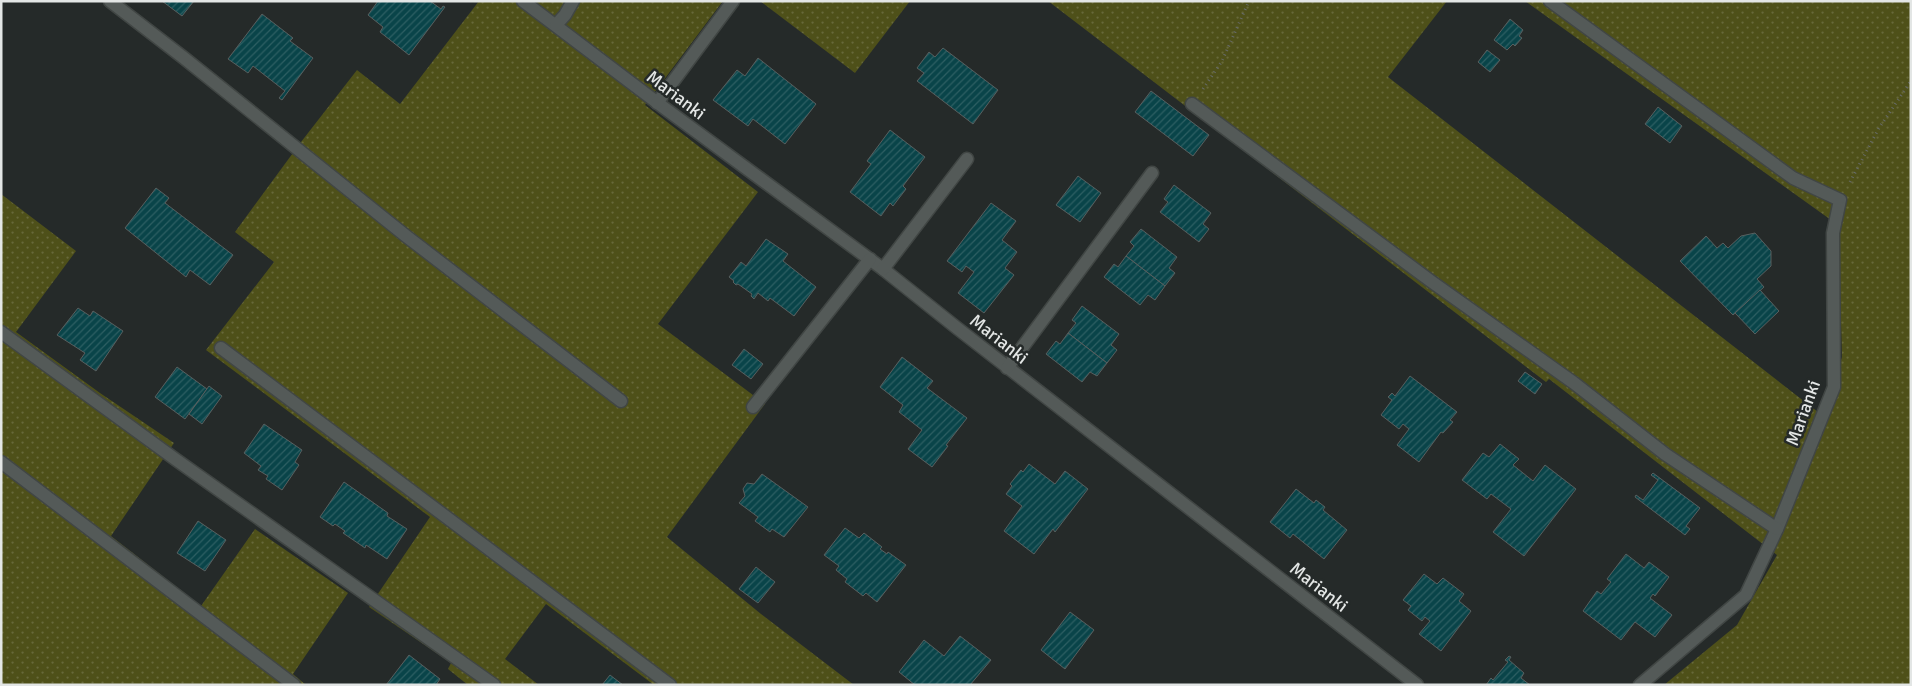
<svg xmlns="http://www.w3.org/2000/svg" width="1912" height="686" viewBox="0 0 1912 686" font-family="Signika,sans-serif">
  <defs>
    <pattern id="grass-dots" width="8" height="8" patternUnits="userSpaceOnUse" patternTransform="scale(1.25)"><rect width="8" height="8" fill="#4e5019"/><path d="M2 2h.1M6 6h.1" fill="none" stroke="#67693a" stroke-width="1.8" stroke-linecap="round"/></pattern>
    <pattern id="building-hatch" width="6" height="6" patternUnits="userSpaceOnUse" patternTransform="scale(1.25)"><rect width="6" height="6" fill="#094449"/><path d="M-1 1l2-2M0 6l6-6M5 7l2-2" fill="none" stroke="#2d5f63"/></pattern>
  </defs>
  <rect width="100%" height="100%" fill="#252a29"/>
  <!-- grass -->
  <g fill="url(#grass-dots)">
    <path d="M479,1h244l-78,104 113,87 -100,132 107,80 -98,133 94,77 93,71h-200l-108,-81 -41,55 34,26h-71l-20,-16 3,-6 -82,-56 61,-90 -224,-167 68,-88 -39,-30 66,-90 56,-72 43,34z"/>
    <path d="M760,1h150l-55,72z"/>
    <path d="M1048,1h399l-59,76 435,339 19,-59 -4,-132 -313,-224h386v684h-247l73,-60 40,-70 -228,-176 -3,3z"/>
    <path d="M1,194l75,57 -60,81 84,61 74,50 -63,93 90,70 54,-77 93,64 -55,81 13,11h-305z"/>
  </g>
  <!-- building -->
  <g fill="url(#building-hatch)" stroke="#585f5f">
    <path d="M162,1h32l-12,15z"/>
    <path d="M378,1h52l11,8 2,-3 2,1 -36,48 -29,-23 3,-5 -15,-12z"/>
    <path d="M262,14l31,24 -3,3 23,17 -31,42 -3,-2 6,-7 -32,-25 -5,7 -20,-14z"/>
    <path d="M1510,19l13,11 -4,6 3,2 -7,8 -2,-2 -6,6 -13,-10z"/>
    <path d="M943,48l55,42 -25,34 -56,-43 7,-8 -7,-5 12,-16 6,5z"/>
    <path d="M1487,50l13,10 -10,12 -12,-10z"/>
    <path d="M758,58l58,46 -31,40 -32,-25 -5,7 -35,-26 24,-30 8,6z"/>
    <path d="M1151,91l58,44 -16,21 -58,-44z"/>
    <path d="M1658,107l24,19 -12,17 -25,-19z"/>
    <path d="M890,130l35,27 -22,29 3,3 -13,17 -3,-3 -9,13 -31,-24 21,-28 -4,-3z"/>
    <path d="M1078,176l23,17 -21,29 -24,-17z"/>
    <path d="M1174,185l37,28 -8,11 6,5 -10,13 -39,-30 8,-10 -4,-3z"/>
    <path d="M156,188l13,10 -4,5 68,52 -23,30 -20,-15 -4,7 -61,-49z"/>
    <path d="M991,203l25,18 -14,19 15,12 -12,16 9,7 -30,38 -26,-20 16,-21 -8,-6 -4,6 -15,-11z"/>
    <path d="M1141,229l36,28 -8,11 6,5 -10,13 -39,-30 8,-10 -4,-4z"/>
    <path d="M1755,233l16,18v15l-14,13 7,8 -31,28 -53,-54 26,-25 11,12 6,-5 5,5 13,-12z"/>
    <path d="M766,239l22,15 -5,7 33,26 -22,29 -24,-18 -2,3 -10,-8 -4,6 -3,-3 1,-2 -14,-10 -2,1 -3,-3 1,-1 -5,-4 12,-15 5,4z"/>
    <path d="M1126,256l39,30 -10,14 -7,-5 -8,10 -36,-28 10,-13 4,3z"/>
    <path d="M1760,290l19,21 -24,23 -20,-21z"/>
    <path d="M1082,306l37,28 -8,11 6,5 -10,13 -39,-30 8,-10 -4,-3z"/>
    <path d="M78,308l12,8 3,-5 30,20 -27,40 -16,-11 5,-7 -28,-18z"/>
    <path d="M1068,333l39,30 -10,13 -7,-4 -8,10 -36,-28 10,-13 4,3z"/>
    <path d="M744,349l19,15 -12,15 -19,-14z"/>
    <path d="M902,357l31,24 -6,7 40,30 -21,27 2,1 -16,21 -24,-18 14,-19 -23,-18 4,-7 -23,-18z"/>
    <path d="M177,367l30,22 -22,30 -30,-22z"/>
    <path d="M1525,372l17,12 -7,10 -17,-13z"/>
    <path d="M1410,376l47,36 -7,8 3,2 -10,11 -2,-1 -22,30 -22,-17 12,-16 -6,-5 -4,5 -18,-14 11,-15 -4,-3 4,-4 3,3z"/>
    <path d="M209,386l13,10 -20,28 -13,-10z"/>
    <path d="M264,424l38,26 -7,12 4,3 -17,25 -16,-11 2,-3 -10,-6 3,-4 -17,-13z"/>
    <path d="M1500,444l19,15 -6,6 20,16 12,-16 31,24 -52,67 -31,-24 18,-23 -20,-15 -4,5 -25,-19 21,-27 6,4z"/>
    <path d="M1029,464l26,20 10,-13 23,18 -33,43 -2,-3 -19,25 -30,-23 18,-25 -16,-12 6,-8 -2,-2 11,-14 2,2z"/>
    <path d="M1653,473l47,35 -14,18 4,3 -5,6 -50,-38 1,-2 7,5 15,-20 -7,-5z"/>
    <path d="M762,474l46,33 -24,30 -12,-8 -2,3 -15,-11 3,-4 -19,-14 6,-7 -2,-7 4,-6 7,1z"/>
    <path d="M344,482l44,31 -1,3 20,13 -20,30 -21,-14 -1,3 -22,-15 2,-2 -10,-7 -2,2 -13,-9z"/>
    <path d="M1296,489l18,14 2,-3 9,7 -2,3 24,20 -23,29 -31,-25 -3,4 -20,-16z"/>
    <path d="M198,521l28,19 -21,31 -28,-18z"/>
    <path d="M845,528l14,10 5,-5 18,14 -2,2 7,5 1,-2 18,13 -29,37 -11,-9 -3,3 -18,-14 2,-3 -11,-9 3,-4 -15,-11z"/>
    <path d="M1626,554l18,14 5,-6 20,15 -14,19 -2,-2 -3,4 22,17 -17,22 -20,-15 -14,18 -38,-29 14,-20 4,3 10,-12 -4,-3z"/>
    <path d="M756,567l19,15 -17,21 -19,-14z"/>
    <path d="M1424,574l13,10 6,-6 21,16 -5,7 12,10 -30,40 -22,-17 11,-13 -5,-4 -3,4 -14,-11 3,-4 -8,-6z"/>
    <path d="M1070,612l24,18 -29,39 -24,-19z"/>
    <path d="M960,636l31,24 -21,25h-55l-16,-13 25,-32 20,16z"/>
    <path d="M409,655l31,24 -4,6h-50z"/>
    <path d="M1509,656l2,1 -2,3 15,13 -3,5 9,7h-44l5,-7 2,2 15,-18 -3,-2z"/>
    <path d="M610,675l13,10h-21z"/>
  </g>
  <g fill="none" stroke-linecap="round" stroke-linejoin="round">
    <defs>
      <g id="lane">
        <path d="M110,1l74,57 222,178 215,165"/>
        <path d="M523,1l140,106 220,162 74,59 460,357"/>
        <path d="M1550,1l243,177 47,22 -7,33 1,154 -57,142 -31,66 -106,90"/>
        <path d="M556,25l9,-10 8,-14"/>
        <path d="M657,103l76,-102"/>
        <path d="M1192,104l240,178 142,101 91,71 112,75"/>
        <path d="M883,269l84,-110"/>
        <path d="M1,332l174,127 319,226"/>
        <path d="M221,348l449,337"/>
        <path d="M1007,368l145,-195"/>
        <path d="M753,407l117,-148"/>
        <path d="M1,462l293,223"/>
      </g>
    </defs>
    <!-- lane casing -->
    <use href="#lane" stroke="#414644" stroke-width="15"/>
    <!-- path -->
    <g stroke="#676b6a" stroke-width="3" stroke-dasharray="1 4" stroke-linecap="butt">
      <path d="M1203,89l19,-28 27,-60"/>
      <path d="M1850,182l29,-54 32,-47"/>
    </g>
    <!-- lane -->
    <use href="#lane" stroke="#545a58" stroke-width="12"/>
  </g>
  <g text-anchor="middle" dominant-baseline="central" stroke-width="5" stroke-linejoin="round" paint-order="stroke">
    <!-- street labels -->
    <g font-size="18" fill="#e3e6e5" stroke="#252a29">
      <text transform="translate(676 95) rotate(37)">Marianki</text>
      <text transform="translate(999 339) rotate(38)">Marianki</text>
      <text transform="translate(1803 413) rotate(-70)">Marianki</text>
      <text transform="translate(1319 587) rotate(38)">Marianki</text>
    </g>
  </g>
  <!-- border -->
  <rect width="1912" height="686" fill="none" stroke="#e3e6e5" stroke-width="5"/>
</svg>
